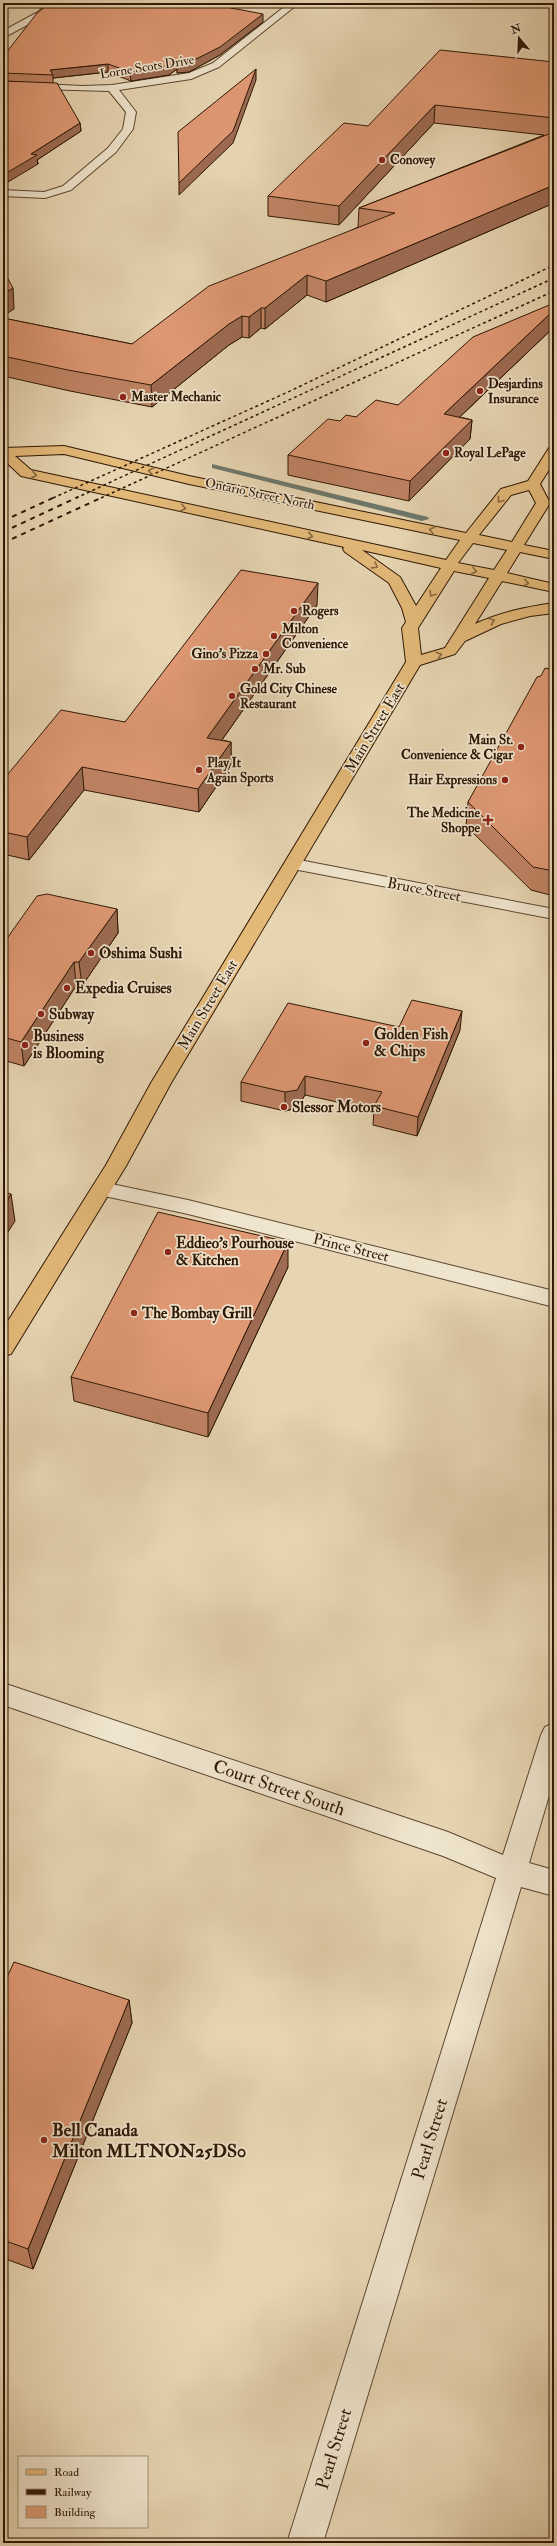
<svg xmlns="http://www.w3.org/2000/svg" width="557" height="2546" viewBox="0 0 557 2546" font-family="'IM FELL Double Pica',serif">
  <rect width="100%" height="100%" fill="#e7d5b2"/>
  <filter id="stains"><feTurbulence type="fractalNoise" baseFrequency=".005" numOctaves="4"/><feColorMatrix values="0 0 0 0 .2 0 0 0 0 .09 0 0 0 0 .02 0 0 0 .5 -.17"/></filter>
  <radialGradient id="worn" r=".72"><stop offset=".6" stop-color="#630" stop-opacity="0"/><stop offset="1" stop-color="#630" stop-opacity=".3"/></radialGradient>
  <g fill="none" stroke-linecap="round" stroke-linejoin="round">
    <!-- stream -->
    <path fill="#6d786c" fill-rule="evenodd" d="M212,464l216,53 1,2 -7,2 -210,-53z"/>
    <defs>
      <g id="minor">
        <path d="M48,3h9l-13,13 -41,22v-7l35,-19z"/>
        <path d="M289,3h10l-80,64 -28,12 -72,11 17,22 -3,17 -17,23 -45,38 -26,8 -42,-2v-6l41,2 19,-6 45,-38 15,-19 3,-17 -17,-21 -106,-3v-6l79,4 30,-1 77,-12 24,-10z"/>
        <path d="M294,859l260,50v10l-266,-51 -3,-4 3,-4z"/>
        <path d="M102,1182l86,18 366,91v16l-366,-93 -93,-20 -4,-5 4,-5z"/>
        <path d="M3,1683l445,149 55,23 38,-120 4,-8 9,-4v56l-25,84 25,7v26l-33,-9 -198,656h-36l209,-665 -53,-22 -440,-151z"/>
      </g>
      <path id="major" d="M64,446l125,30 277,57 35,-44 27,-8 21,-33 5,-1v15l-14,22 10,19 -26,42 30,6v8l-34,-7 -13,21 47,11v8l-52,-11 -27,43c25,-12 52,-17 79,-21v10l-24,3 -29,8 -36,17 -10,13 -35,11 -249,418 -45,83 -115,188 -8,2v-27l103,-164 45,-82 255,-421 -4,-34 4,-6 -4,-14 -13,-25 -44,-31 -2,-3 1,-2 -323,-71 -18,-17v-11zM64,454l125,30 271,56 -14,20 -415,-90 -16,-14zM529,490l7,13 -24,39 -33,-7 32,-40zM473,543l34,7 -13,20 -36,-7zM362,550l79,18 -25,38 -16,-29zM454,571l35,7 -44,70 -24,7 -3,-27z"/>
    </defs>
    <!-- minor casing -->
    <use href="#minor" stroke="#5c4630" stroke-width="2"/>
    <!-- major casing -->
    <use href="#major" stroke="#2e1705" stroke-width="2"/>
    <!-- minor -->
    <use href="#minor" fill="#efe4cd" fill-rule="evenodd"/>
    <!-- major -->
    <use href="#major" fill="#e4ba79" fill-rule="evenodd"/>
    <!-- rail-far1 -->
    <g stroke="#2e1705" stroke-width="1.5" stroke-dasharray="3 3" stroke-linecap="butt">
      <path d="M53,498l235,-106 266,-127"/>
      <path d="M76,498l478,-220"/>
      <path d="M101,498l453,-207"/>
    </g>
    <!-- rail -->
    <g stroke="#2e1705" stroke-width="2" stroke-dasharray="5 5" stroke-linecap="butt">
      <path d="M3,521l52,-24"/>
      <path d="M3,532l75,-35"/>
      <path d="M3,543l100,-46"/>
    </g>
  </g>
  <!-- wall -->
  <g fill="#c18465" stroke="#2e1705">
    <path d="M211,4l52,18 -43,33 -31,17 -12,1v-4l-8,6 -38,6 -23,-9 -55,6v5l27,40 1,8 -44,29 1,4 -12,-82 -23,-1v-24z"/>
    <path d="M554,62v141l-228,99 -19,-7 -42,34 -4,-1 -12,10 -7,-1 -13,8 -77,62 -82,-16 -67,-15v-58l129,26 226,-117 1,-19 185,-73 -110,-12 -95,102 -71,-9v-20l100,-70z"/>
    <path d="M554,327l-94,90 12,3 -2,19 -61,62 -121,-26v-20l52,-34 16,-4 42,-12z"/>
    <path d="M317,605l-95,135 9,2v23l-32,47 -115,-22 -55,70 -26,-6v-74l122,-58z"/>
    <path d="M554,670v226l-23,-6 -65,-64 2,-24z"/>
    <path d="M117,909l1,24 -36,53h-6l-52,80 -21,-6v-116z"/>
    <path d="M399,1027l61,3 -43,106 -44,-11 1,-15 -69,-15 -8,13 -12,3 -44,-10v-19z"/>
    <path d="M288,1267l-80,170 -134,-36 -3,-24z"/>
    <path d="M3,1986l126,14 3,23 -99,246 -30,-11z"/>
  </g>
  <!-- shaded-wall -->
  <g fill="#9d6b52" stroke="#2e1705">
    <path d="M3,3h9l-9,4z"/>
    <path d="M263,14v8l-43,33 -31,17 -12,1v-4l-8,6 -38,6 -1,-9 47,-11z"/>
    <path d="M108,64v8l-55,6v-3l-3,-5z"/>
    <path d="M256,69v11l-23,63 -54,52v-12z"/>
    <path d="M435,105l-1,18 -95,102v-19z"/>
    <path d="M80,123l1,8 -44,29 1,4 -35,21v-10l28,-21z"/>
    <path d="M554,185v18l-228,99v-21z"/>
    <path d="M307,275v20l-42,34v-21z"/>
    <path d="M13,288l1,21 -11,7v-22z"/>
    <path d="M261,308v20l-12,10v-21z"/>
    <path d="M554,310v17l-111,106 1,-19z"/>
    <path d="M242,316v21l-13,8 -77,62 -1,-22 78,-61z"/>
    <path d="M472,420l-2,19 -61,62 1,-20z"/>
    <path d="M318,583l-1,22 -110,156v-23z"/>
    <path d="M231,742v23l-32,47 -1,-23z"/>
    <path d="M82,767l2,23 -55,70 -2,-23z"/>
    <path d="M117,909l1,24 -36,53 -3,-24z"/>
    <path d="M74,962l2,24 -52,80 -3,-24z"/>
    <path d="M462,1011l-2,19 -43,106 1,-19z"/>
    <path d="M305,1076v19l-8,13 -12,3v-19z"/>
    <path d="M11,1194l4,27 -12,19v-32z"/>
    <path d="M288,1242v25l-80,170v-24z"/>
    <path d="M129,2000l3,23 -99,246 -5,-20z"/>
  </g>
  <!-- building -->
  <g fill="#e09975" stroke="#2e1705">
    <path d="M50,3h160v1l53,10 -43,33 -32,16 -11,2v-4l-9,5 -38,6 -22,-8 -58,6 3,5 -50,-2v-16l34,-44z"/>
    <path d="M440,50l114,12v56l-119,-13 -96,101 -71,-10 76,-73 24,3z"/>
    <path d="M256,69l-23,62 -54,52 -1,-51z"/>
    <path d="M3,81l54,2 23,40 -49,31 6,1 -34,20z"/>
    <path d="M554,132v53l-228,96 -19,-6 -42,33h-4l-12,9 -7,-1 -13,8 -78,61 -83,-15 -65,-14v-38l129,26 77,-58 186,-73 -36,-5z"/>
    <path d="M7,277l6,11 -10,6v-16z"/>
    <path d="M554,303v7l-110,104 28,6 -62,61 -122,-26 40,-36 12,2 6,-6 10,2 20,-17 22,5 75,-68z"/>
    <path d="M241,570l77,13 -111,155 24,4 -33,47 -116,-22 -55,70 -24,-5v-52l58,-70 64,12z"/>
    <path d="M545,668l9,2v201l-21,-4 -65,-65 69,-125 4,-1z"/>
    <path d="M47,894l70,15 -38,53h-5l-53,80 -18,-5v-93l34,-48z"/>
    <path d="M412,1000l50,11 -44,106 -44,-11 8,-14 -77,-16 -8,14 -12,2 -44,-10 47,-79 111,24z"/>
    <path d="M3,1192l8,2 -8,14z"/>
    <path d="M158,1212l130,30 -80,171 -137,-36z"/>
    <path d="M14,1962l115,38 -101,249 -25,-9v-254z"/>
  </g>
  <!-- one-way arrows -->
  <defs><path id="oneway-chevron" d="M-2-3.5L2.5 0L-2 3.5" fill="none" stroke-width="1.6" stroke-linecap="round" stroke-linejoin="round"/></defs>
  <g stroke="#89683f">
    <use href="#oneway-chevron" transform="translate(151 471) rotate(-167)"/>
    <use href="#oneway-chevron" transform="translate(34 475) rotate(12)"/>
    <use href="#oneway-chevron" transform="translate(500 500) rotate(128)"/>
    <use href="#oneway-chevron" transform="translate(183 508) rotate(12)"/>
    <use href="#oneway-chevron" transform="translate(432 530) rotate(-168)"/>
    <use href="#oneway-chevron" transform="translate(310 536) rotate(12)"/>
    <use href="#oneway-chevron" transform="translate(375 566) rotate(32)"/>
    <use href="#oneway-chevron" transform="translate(474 571) rotate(14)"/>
    <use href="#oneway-chevron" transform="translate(526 583) rotate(11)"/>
    <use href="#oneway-chevron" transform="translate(432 594) rotate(123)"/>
    <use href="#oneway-chevron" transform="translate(492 621) rotate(-20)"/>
    <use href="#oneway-chevron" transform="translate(439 655) rotate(-17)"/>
  </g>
  <!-- markers -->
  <g fill="#8f2418" stroke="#efe4cd" stroke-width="1.5">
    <circle cx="382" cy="160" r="4"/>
    <circle cx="480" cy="391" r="4"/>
    <circle cx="123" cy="397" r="4"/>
    <circle cx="446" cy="453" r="4"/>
    <circle cx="294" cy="611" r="4"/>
    <circle cx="274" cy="636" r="4"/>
    <circle cx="266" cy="654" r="4"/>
    <circle cx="255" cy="669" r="4"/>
    <circle cx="232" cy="696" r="4"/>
    <circle cx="521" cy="747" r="4"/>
    <circle cx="199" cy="770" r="4"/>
    <circle cx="505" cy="780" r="4"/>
    <path d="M486 814h4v4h4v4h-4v4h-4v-4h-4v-4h4z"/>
    <circle cx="91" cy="953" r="4"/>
    <circle cx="67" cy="988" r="4"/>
    <circle cx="41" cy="1014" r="4"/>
    <circle cx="366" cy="1043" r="4"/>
    <circle cx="25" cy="1045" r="4"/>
    <circle cx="284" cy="1107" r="4"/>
    <circle cx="168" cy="1252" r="4"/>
    <circle cx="134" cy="1313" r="4"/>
    <circle cx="44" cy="2140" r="4"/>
  </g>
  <g text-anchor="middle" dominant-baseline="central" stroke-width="3.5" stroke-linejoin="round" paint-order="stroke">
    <!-- far-street labels -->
    <g font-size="13" fill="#2e1705" stroke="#efe4cd">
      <text transform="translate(147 67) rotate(-9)">Lorne Scots Drive</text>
      <text transform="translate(260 494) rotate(12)">Ontario Street North</text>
    </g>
    <!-- far-poi labels -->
    <g font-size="13" font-weight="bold" fill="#2e1705" stroke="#efe4cd" text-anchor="start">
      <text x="390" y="160">Conovey</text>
      <text x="488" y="384">Desjardins<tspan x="488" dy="15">Insurance</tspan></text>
      <text x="131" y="397">Master Mechanic</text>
      <text x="454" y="453">Royal LePage</text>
      <text x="302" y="611">Rogers</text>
      <text x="282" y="629">Milton<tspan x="282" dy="15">Convenience</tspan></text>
      <text x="258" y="654" text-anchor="end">Gino's Pizza</text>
      <text x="263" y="669">Mr. Sub</text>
      <text x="240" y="689">Gold City Chinese<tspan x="240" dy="15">Restaurant</tspan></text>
      <text x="513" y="740" text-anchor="end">Main St.<tspan x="513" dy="15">Convenience &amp; Cigar</tspan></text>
      <text x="207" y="763">Play It<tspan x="207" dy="15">Again Sports</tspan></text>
      <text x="497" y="780" text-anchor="end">Hair Expressions</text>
      <text x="480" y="813" text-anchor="end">The Medicine<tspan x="480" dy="15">Shoppe</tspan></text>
    </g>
    <!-- street labels -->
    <g font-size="15" fill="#2e1705" stroke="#efe4cd">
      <text transform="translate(375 728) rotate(-59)">Main Street East</text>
      <text transform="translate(424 890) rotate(11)">Bruce Street</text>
      <text transform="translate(208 1005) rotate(-59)">Main Street East</text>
      <text transform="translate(351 1248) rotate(14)">Prince Street</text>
    </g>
    <!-- poi labels -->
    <g font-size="15" font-weight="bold" fill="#2e1705" stroke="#efe4cd" text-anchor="start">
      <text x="99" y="953">Oshima Sushi</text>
      <text x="75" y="988">Expedia Cruises</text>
      <text x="49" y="1014">Subway</text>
      <text x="374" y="1034">Golden Fish<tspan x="374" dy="17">&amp; Chips</tspan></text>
      <text x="33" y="1036">Business<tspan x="33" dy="17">is Blooming</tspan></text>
      <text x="292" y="1107">Slessor Motors</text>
      <text x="176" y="1243">Eddieo's Pourhouse<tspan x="176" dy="17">&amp; Kitchen</tspan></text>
      <text x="142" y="1313">The Bombay Grill</text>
    </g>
    <!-- near-street labels -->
    <g font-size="18" fill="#2e1705" stroke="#efe4cd">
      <text transform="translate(279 1788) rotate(19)">Court Street South</text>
      <text transform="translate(430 2139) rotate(-73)">Pearl Street</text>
      <text transform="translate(334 2449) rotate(-73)">Pearl Street</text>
    </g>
    <!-- near-poi labels -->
    <g font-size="18" font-weight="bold" fill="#2e1705" stroke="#efe4cd" text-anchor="start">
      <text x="52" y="2130">Bell Canada<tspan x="52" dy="21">Milton MLTNON25DS0</tspan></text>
    </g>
  </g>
  <!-- margin -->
  <rect width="557" height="2546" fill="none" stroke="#e7d5b2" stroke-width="16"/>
  <rect x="4" y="4" width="549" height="2538" fill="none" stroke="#2e1705" stroke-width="2"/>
  <rect x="8" y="8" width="541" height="2530" fill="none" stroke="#2e1705"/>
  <!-- legend -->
  <rect x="18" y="2456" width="130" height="72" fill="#efe4cd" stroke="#a2927d"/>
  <rect x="26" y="2469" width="20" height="6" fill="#e4ba79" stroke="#a2927d"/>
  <text x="54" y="2476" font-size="12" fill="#2e1705">Road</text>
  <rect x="26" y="2489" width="20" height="6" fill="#2e1705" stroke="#a2927d"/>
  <text x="54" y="2496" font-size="12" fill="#2e1705">Railway</text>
  <rect x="26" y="2506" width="20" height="12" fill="#e09975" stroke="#a2927d"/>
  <text x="54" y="2516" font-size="12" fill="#2e1705">Building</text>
  <!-- north arrow -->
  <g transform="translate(519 38) rotate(341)" stroke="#efe4cd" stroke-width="3" paint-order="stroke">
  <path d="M0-3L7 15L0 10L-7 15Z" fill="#2e1705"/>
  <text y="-6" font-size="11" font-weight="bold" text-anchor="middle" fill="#2e1705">N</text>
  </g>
  <rect width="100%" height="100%" filter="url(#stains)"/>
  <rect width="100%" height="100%" fill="url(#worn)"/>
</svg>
